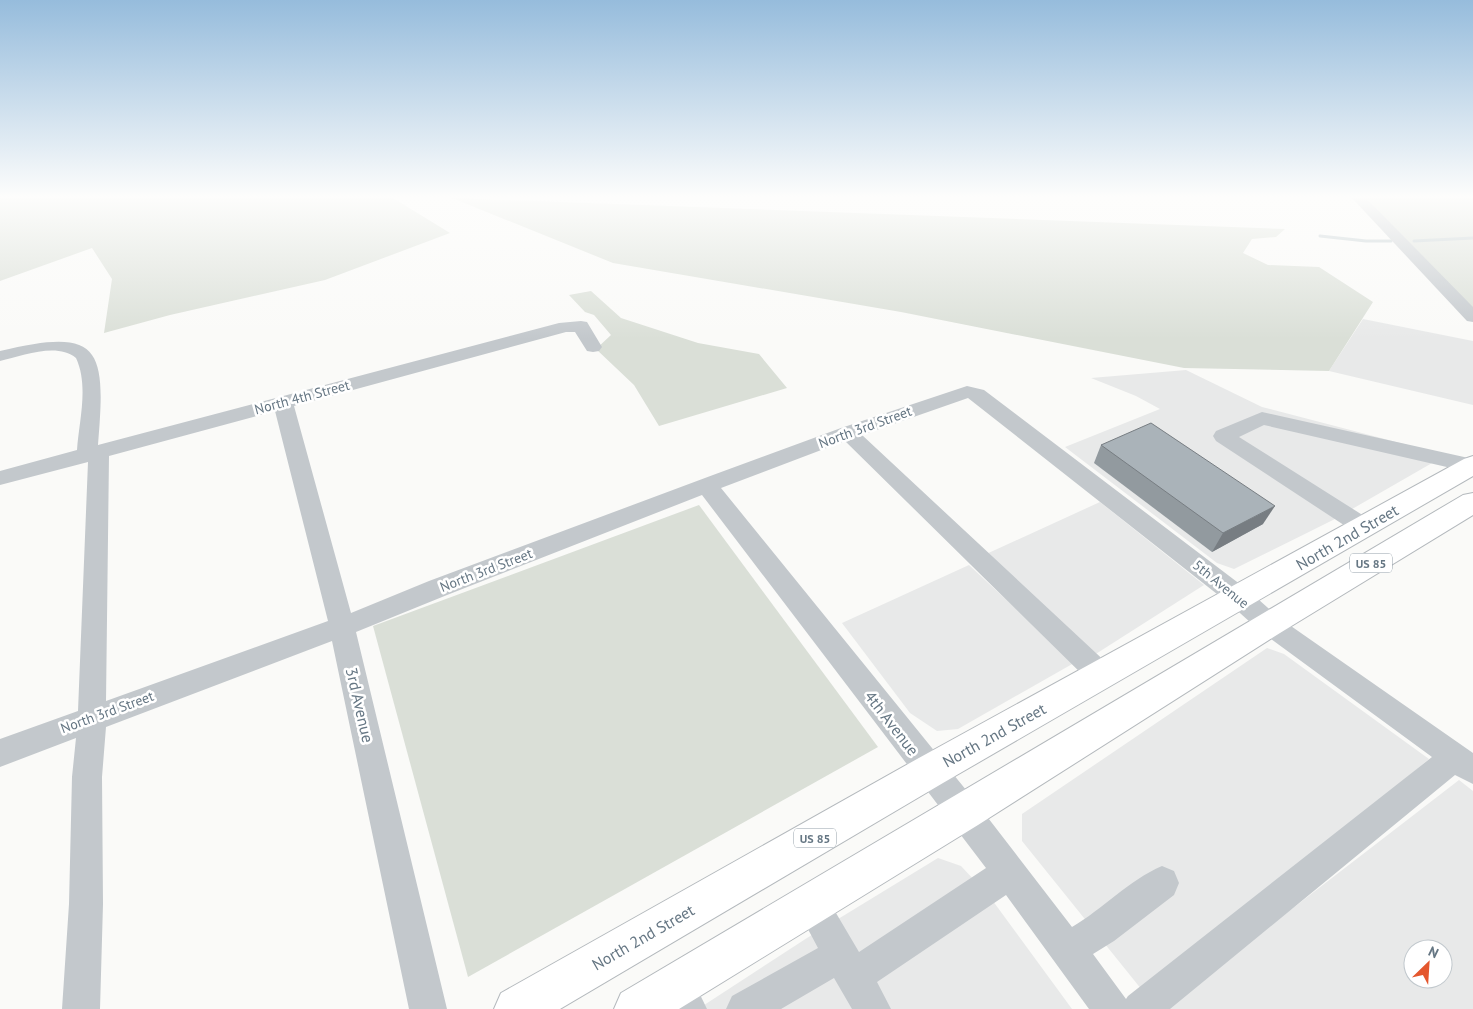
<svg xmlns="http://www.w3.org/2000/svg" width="1473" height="1009" viewBox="0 0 1473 1009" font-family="'PT Sans',sans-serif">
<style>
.built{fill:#e8e9e9;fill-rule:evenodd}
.green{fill:#dadfd7}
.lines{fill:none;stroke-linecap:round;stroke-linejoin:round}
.stream{stroke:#bbc7cb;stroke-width:3}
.highway-casing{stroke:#b4b9bd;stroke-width:2}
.minor{fill:#c3c8cc;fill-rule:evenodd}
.highway{fill:#fff;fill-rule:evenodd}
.wall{fill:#929a9f}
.shaded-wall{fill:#777d82}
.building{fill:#aab3b9;stroke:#777d82}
.labels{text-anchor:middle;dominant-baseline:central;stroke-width:5;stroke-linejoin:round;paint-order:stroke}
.shield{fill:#fff;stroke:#939fa8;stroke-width:1}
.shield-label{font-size:12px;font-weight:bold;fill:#657683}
.street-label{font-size:14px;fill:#657683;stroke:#fff}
.near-street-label{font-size:16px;fill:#657683;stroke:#fff}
</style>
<rect width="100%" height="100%" fill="#fafaf8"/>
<g class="built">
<path d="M 1363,319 L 1473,341 L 1473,405 L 1329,371 Z"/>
<path d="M 1186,370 L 1262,407 L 1446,455 L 1333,520 L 1234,569 L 1217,563 L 1065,447 L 1160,409 L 1136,396 L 1091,378 Z"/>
<path d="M 1100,502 L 1204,585 L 1091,657 L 984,555 Z"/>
<path d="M 969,565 L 1074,663 L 958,729 L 937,731 L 910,713 L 842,623 Z"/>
<path d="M 1267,648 L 1284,654 L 1429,759 L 1146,995 L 1022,841 L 1022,814 Z"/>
<path d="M 1459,780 L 1473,791 L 1473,1009 L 1162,1009 ZM 1413,949 L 1443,949 L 1443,979 L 1413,979 Z"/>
<path d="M 938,858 L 961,866 L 990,897 L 1072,1009 L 698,1009 L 807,938 Z"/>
</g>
<g class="green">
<path d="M 0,198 L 393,198 L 450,233 L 325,280 L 170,315 L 104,333 L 112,279 L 92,248 L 0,281 Z"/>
<path d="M 452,198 L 1285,229 L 1276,237 L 1252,239 L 1243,253 L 1268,265 L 1319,267 L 1373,302 L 1329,371 L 1184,368 L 901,312 L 613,263 Z"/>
<path d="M 1366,198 L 1473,198 L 1473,309 Z"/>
<path d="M 591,291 L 621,318 L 698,343 L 759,354 L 787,388 L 659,426 L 634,385 L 596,349 L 611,335 L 594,315 L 585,312 L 569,295 Z"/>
<path d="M 699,505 L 878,747 L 468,977 L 373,626 Z"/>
</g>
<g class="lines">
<g class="stream">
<path d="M 1320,236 L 1366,241 L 1391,241"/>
<path d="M 1414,241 L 1473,238"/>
</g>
<defs>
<g id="highway">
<path d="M 1473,456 L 1473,476 L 943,783 L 560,1009 L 494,1009 L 501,993 L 917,759 L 1464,459 Z"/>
<path d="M 1473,493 L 1473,515 L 1280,633 L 978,825 L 679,1009 L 614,1009 L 621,993 L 1463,495 Z"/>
</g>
</defs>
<use href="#highway" class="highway-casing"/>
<g class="minor">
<path d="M 1352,198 L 1366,198 L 1473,307 L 1473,322 L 1467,321 Z"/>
<path d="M 581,321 L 587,322 L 602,347 L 599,351 L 593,352 L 587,351 L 575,332 L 566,332 L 294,406 L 351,613 L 429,581 L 713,475 L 841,428 L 967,386 L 984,390 L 1249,591 L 1278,617 L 1473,753 L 1473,784 L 1455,775 L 1170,1009 L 1089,1009 L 1006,895 L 877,982 L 891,1009 L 852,1009 L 834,978 L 781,1009 L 726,1009 L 732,996 L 818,948 L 794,903 L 799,891 L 811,886 L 823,891 L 859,952 L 986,868 L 702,495 L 447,595 L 356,632 L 447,1009 L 409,1009 L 332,641 L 106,727 L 102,777 L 103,904 L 100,1009 L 62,1009 L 69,904 L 72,777 L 76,738 L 0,767 L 0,739 L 78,711 L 88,462 L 0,485 L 0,471 L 77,450 C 79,421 89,386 76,358 C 57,342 22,356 0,361 L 0,351 C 102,326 106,349 98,445 L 559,323 ZM 968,398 L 1231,605 L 1260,631 L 1432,757 L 1128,996 L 1126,999 L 1093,954 L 1114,941 L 1174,895 L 1179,883 L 1174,871 L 1162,866 C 1129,880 1103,909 1072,927 L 975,801 L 721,488 L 845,441 L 1091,683 L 1101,687 L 1111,683 L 1115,675 L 1111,667 L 862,435 ZM 275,411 L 328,621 L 106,701 L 109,456 Z"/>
<path d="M 1262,412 L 1473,459 L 1473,473 L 1264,425 L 1239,437 L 1372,521 L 1376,527 L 1372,533 L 1364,535 L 1356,533 L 1216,441 L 1213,436 L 1216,431 Z"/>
<path d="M 676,967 L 689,972 L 707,1009 L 669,1009 L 658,985 L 663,972 Z"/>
</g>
<use href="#highway" class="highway"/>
</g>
<path class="wall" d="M 1101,445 L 1263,524 L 1212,552 L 1094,463 Z"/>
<path class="shaded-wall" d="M 1275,506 L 1263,524 L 1212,552 L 1223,533 Z"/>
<path class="building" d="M 1151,423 L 1275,506 L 1223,533 L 1101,445 Z"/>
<linearGradient id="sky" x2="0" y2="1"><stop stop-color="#96bcdc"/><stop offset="0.58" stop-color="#fdfdfc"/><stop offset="1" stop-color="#fdfdfc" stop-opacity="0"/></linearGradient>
<rect width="1473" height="339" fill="url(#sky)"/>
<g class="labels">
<g class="shield">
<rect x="1350" y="553.5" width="42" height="19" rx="4"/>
<rect x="794" y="828.5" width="42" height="19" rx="4"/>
</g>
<g class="shield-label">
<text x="1371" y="563">US 85</text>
<text x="815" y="838">US 85</text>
</g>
<g class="street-label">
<text transform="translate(302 397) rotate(-15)">North 4th Street</text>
<text transform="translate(865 427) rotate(-20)">North 3rd Street</text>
<text transform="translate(486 570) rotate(-21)">North 3rd Street</text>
<text transform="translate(1221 584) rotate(39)">5th Avenue</text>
<text transform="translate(107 712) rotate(-20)">North 3rd Street</text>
</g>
<g class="near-street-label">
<text transform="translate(1347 537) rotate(-30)">North 2nd Street</text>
<text transform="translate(360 705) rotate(77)">3rd Avenue</text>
<text transform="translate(892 723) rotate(52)">4th Avenue</text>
<text transform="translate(994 735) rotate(-29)">North 2nd Street</text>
<text transform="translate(643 937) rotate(-30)">North 2nd Street</text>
</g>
</g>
<g transform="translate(1428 964) rotate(25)"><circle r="24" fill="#ffffff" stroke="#c1c8cd"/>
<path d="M0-4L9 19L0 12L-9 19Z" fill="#e4572e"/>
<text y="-8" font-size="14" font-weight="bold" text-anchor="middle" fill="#657683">N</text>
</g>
</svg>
